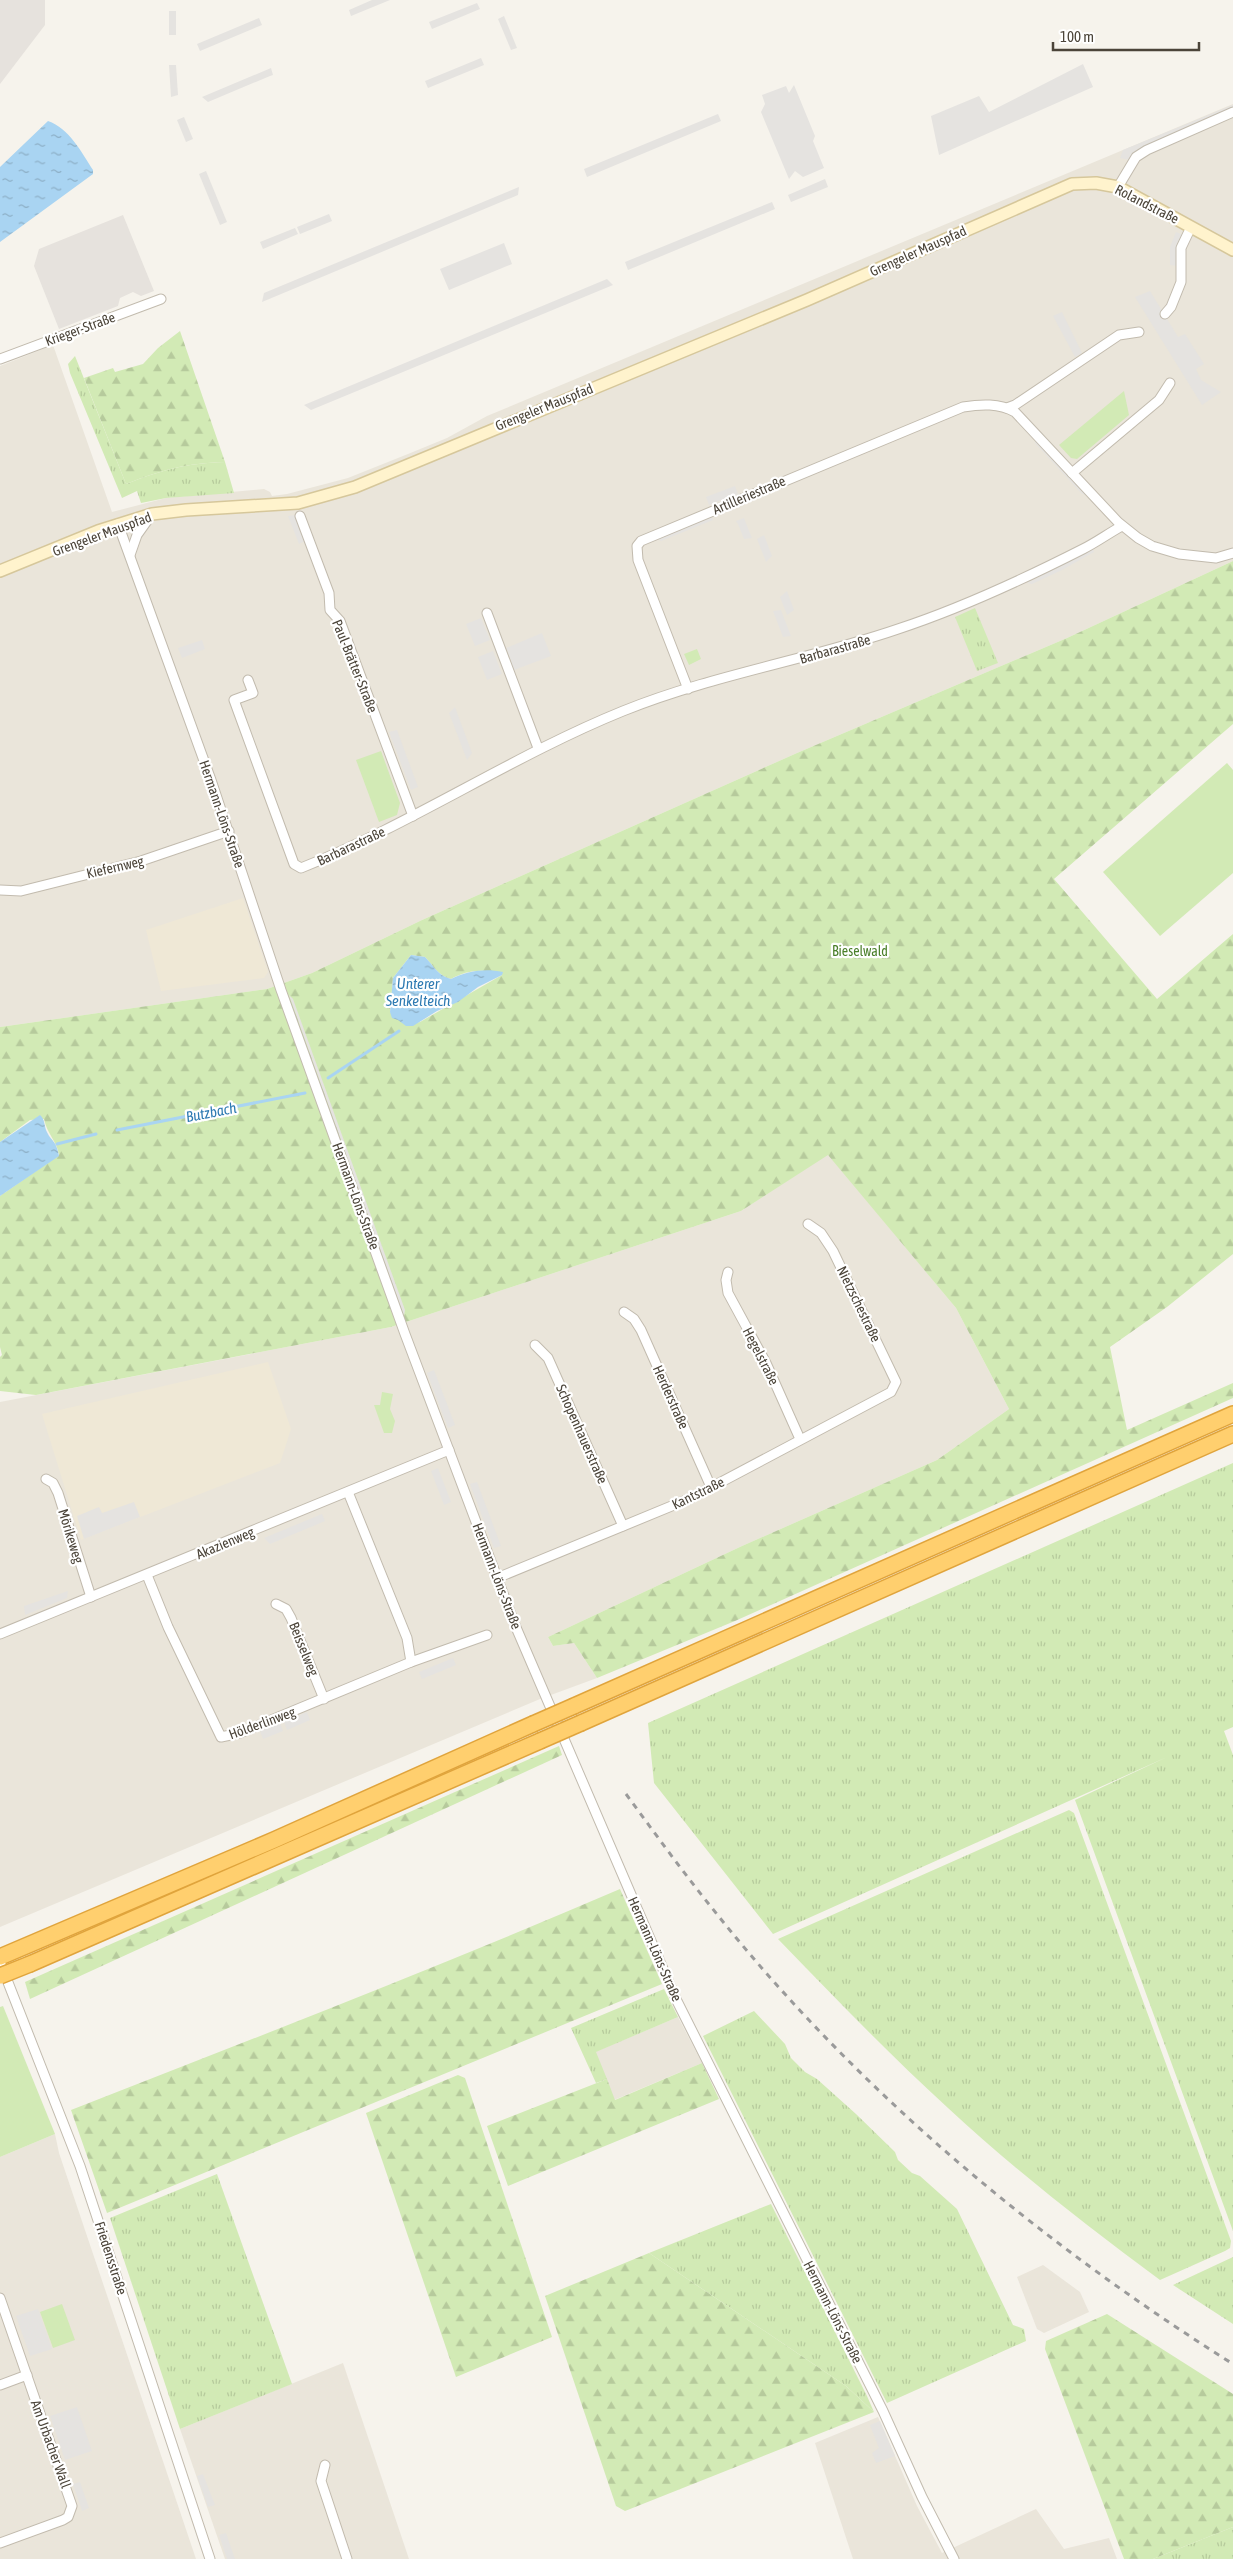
<svg xmlns="http://www.w3.org/2000/svg" width="1233" height="2559" viewBox="0 0 1233 2559" font-family="'Asap Condensed',sans-serif">
<style>
.residential{fill:#eae5da}
.industrial{fill:#e6e2dd}
.education{fill:#efe8d6}
.grass{fill:url(#grass-tufts)}
.forest{fill:url(#forest-firs);fill-rule:evenodd}
.park{fill:#d2eab5}
.parking{fill:#e5e3e0}
.water{fill:url(#water-ripples)}
.lines{fill:none;stroke-linecap:round;stroke-linejoin:round}
.stream{stroke:#a9d4f2;stroke-width:3}
.minor-casing{stroke:#c2bbae;stroke-width:11}
.secondary-casing{stroke:#d6c79b;stroke-width:14}
.motorway-casing{stroke:#e0a43c;stroke-width:18}
.minor{stroke:#fff;stroke-width:9}
.secondary{stroke:#fff3cd;stroke-width:11}
.motorway{stroke:#ffcf6e;stroke-width:15}
.rail{stroke:#9a9a9a;stroke-width:3;stroke-dasharray:6 6;stroke-linecap:butt}
.motorway-bridge-casing{stroke:#e0a43c;stroke-width:18;stroke-linecap:butt}
.motorway-bridge{stroke:#ffcf6e;stroke-width:15}
.labels{text-anchor:middle;dominant-baseline:central;stroke-width:4.5;stroke-linejoin:round;paint-order:stroke}
.street-label{font-size:14px;fill:#4b4439;stroke:#fff}
.park-label{font-size:14px;fill:#4a7f2a;stroke:#fff}
.water-label{font-size:15px;font-style:italic;fill:#2e7ab2;stroke:#fff}
</style>
<defs>
<pattern id="grass-tufts" width="24" height="20" patternUnits="userSpaceOnUse" patternTransform="scale(1.25)"><rect width="24" height="20" fill="#d2eab5"/><path d="M3 7l-1-3M5 7V3M7 7l1-3M15 17l-1-3M17 17v-4M19 17l1-3" fill="none" stroke="#b6ca9c"/></pattern>
<pattern id="forest-firs" width="22" height="20" patternUnits="userSpaceOnUse" patternTransform="scale(1.25)"><rect width="22" height="20" fill="#d2eab5"/><path d="M5 1l3.5 6h-7zM16 11l3.5 6h-7z" fill="#b6ca9c"/></pattern>
<pattern id="water-ripples" width="26" height="14" patternUnits="userSpaceOnUse" patternTransform="scale(1.25)"><rect width="26" height="14" fill="#a9d4f2"/><path d="M2 4q2-2 4 0t4 0M15 11q2-2 4 0t4 0" fill="none" stroke="#8caec5"/></pattern>
</defs>
<rect width="100%" height="100%" fill="#f6f3ec"/>
<g class="residential">
<path d="M 1233,104 L 1233,561 L 1067,638 L 797,753 L 422,920 L 312,973 L 267,989 L 0,1027 L 0,366 L 53,345 L 112,512 L 166,498 L 264,489 L 270,492 L 272,496 L 287,494 L 348,478 L 408,454 L 447,438 L 487,416 Z"/>
<path d="M 828,1154 L 956,1308 L 1009,1409 L 937,1460 L 742,1546 L 548,1637 L 553,1646 L 574,1643 L 597,1678 L 540,1699 L 0,1927 L 0,1402 L 391,1327 L 741,1211 Z"/>
<path d="M 678,2017 L 702,2063 L 614,2100 L 595,2052 Z"/>
<path d="M 55,2134 L 59,2153 L 196,2559 L 0,2559 L 0,2157 Z"/>
<path d="M 1043,2265 L 1080,2292 L 1089,2312 L 1044,2333 L 1037,2329 L 1017,2277 Z"/>
<path d="M 343,2363 L 409,2559 L 225,2559 L 180,2429 Z"/>
<path d="M 878,2417 L 917,2506 L 942,2553 L 1036,2509 L 1064,2549 L 1109,2538 L 1117,2559 L 853,2559 L 815,2443 Z"/>
</g>
<g class="industrial">
<path d="M 0,0 L 45,0 L 45,25 L 0,84 Z"/>
<path d="M 123,215 L 154,291 L 141,296 L 133,292 L 120,298 L 118,306 L 59,329 L 34,266 L 39,249 Z"/>
</g>
<g class="education">
<path d="M 243,898 L 268,972 L 264,978 L 161,991 L 146,930 Z"/>
<path d="M 268,1362 L 291,1429 L 280,1463 L 81,1540 L 42,1414 Z"/>
</g>
<g class="grass">
<path d="M 75,356 L 126,484 C 162,470 186,463 225,462 L 234,493 L 166,498 L 141,503 L 137,491 L 122,498 L 70,373 L 68,364 Z"/>
<path d="M 975,608 L 998,663 L 977,671 L 955,617 Z"/>
<path d="M 1233,1463 L 1233,1727 L 1224,1731 L 1233,1755 L 1233,2231 L 1075,1800 L 1167,1757 L 773,1934 L 654,1783 L 648,1723 Z"/>
<path d="M 1069,1810 L 1074,1813 L 1231,2241 L 1230,2248 L 1225,2251 L 1160,2280 C 1087,2226 1015,2170 948,2108 C 889,2054 834,1997 778,1939 Z"/>
<path d="M 664,1989 L 678,2017 L 596,2052 L 607,2079 L 596,2083 L 571,2028 Z"/>
<path d="M 754,2011 L 785,2044 L 791,2058 L 805,2072 L 817,2079 L 856,2114 L 895,2152 L 898,2160 L 912,2173 L 920,2176 L 957,2209 L 1013,2325 L 1024,2329 L 1026,2341 L 887,2403 L 703,2036 Z"/>
<path d="M 217,2174 L 292,2384 L 180,2429 L 110,2218 Z"/>
<path d="M 771,2204 L 867,2396 L 874,2412 L 846,2386 L 649,2253 Z"/>
<path d="M 1233,2257 L 1233,2324 L 1173,2285 Z"/>
<path d="M 1233,2527 L 1233,2559 L 1153,2559 Z"/>
</g>
<g class="forest">
<path d="M 180,331 L 225,462 C 186,463 162,470 126,484 L 84,378 L 113,368 L 115,372 L 143,364 L 158,348 Z"/>
<path d="M 1233,561 L 1233,724 L 1054,879 L 1157,999 L 1233,934 L 1233,1254 L 1167,1307 L 1110,1347 L 1127,1430 L 1233,1383 L 1233,1398 L 735,1621 L 597,1678 L 574,1643 L 553,1646 L 548,1637 L 742,1546 L 937,1460 L 1009,1409 L 956,1308 L 828,1155 L 741,1211 L 391,1327 L 36,1395 L 0,1391 L 0,1357 L 2,1355 L 0,1347 L 0,1196 L 59,1155 C 57,1141 47,1134 44,1119 L 30,1120 L 0,1142 L 0,1027 L 267,989 L 312,973 L 422,920 L 797,753 L 1067,638 ZM 411,955 L 425,957 C 434,966 438,976 451,979 C 467,970 485,968 502,975 L 420,1022 L 406,1025 L 390,1012 L 393,978 Z"/>
<path d="M 559,1746 L 562,1755 L 30,1999 L 25,1982 Z"/>
<path d="M 620,1889 L 662,1984 L 107,2213 L 71,2110 C 255,2038 439,1967 620,1889 Z"/>
<path d="M 702,2063 L 719,2099 L 508,2186 L 487,2126 L 607,2079 L 615,2100 Z"/>
<path d="M 458,2075 L 465,2078 L 552,2337 L 456,2377 L 366,2113 Z"/>
<path d="M 649,2253 L 846,2386 L 874,2412 L 625,2511 L 616,2506 L 545,2296 Z"/>
<path d="M 1107,2314 L 1233,2394 L 1233,2527 L 1153,2559 L 1124,2559 L 1045,2349 L 1046,2341 Z"/>
</g>
<g class="park">
<path d="M 1124,391 L 1129,415 L 1077,459 L 1071,458 L 1059,445 Z"/>
<path d="M 697,649 L 701,659 L 689,665 L 684,654 Z"/>
<path d="M 381,751 L 400,803 L 397,815 L 379,822 L 356,760 Z"/>
<path d="M 1227,763 L 1233,770 L 1233,873 L 1160,936 L 1103,872 Z"/>
<path d="M 382,1392 L 393,1394 L 390,1409 L 395,1421 L 392,1433 L 384,1433 L 374,1405 L 380,1405 Z"/>
<path d="M 3,2006 L 55,2134 L 0,2157 L 0,2007 Z"/>
<path d="M 62,2304 L 75,2340 L 53,2348 L 40,2312 Z"/>
</g>
<g class="parking">
<path d="M 372,0 L 390,0 L 351,16 L 349,10 Z"/>
<path d="M 477,3 L 480,9 L 432,29 L 429,22 Z"/>
<rect x="169" y="11" width="7" height="24"/>
<path d="M 504,16 L 517,48 L 511,50 L 498,19 Z"/>
<path d="M 259,18 L 262,25 L 200,51 L 197,44 Z"/>
<path d="M 481,58 L 484,65 L 428,88 L 425,81 Z"/>
<path d="M 1083,64 L 1093,87 L 939,155 L 931,116 L 979,96 L 989,112 Z"/>
<path d="M 169,65 L 176,65 L 178,95 L 171,97 Z"/>
<path d="M 271,68 L 273,75 L 270,76 L 208,102 L 202,97 Z"/>
<path d="M 794,85 L 815,136 L 813,141 L 824,168 L 803,177 L 795,171 L 789,179 L 761,112 L 765,104 L 762,95 L 786,86 L 789,93 Z"/>
<path d="M 1233,105 L 1233,111 L 1130,160 L 1120,158 L 1123,150 Z"/>
<path d="M 718,114 L 721,121 L 587,177 L 584,169 Z"/>
<path d="M 184,117 L 193,139 L 186,142 L 177,120 Z"/>
<path d="M 206,171 L 227,222 L 220,225 L 199,174 Z"/>
<path d="M 825,179 L 828,187 L 791,202 L 788,195 Z"/>
<path d="M 519,187 L 518,195 L 262,302 L 264,293 Z"/>
<path d="M 772,202 L 775,209 L 628,270 L 625,262 Z"/>
<path d="M 329,214 L 332,221 L 300,234 L 297,227 Z"/>
<path d="M 295,228 L 298,234 L 263,249 L 260,242 Z"/>
<path d="M 1176,232 L 1183,235 L 1177,266 L 1170,265 L 1170,247 Z"/>
<path d="M 504,243 L 512,264 L 449,290 L 440,269 Z"/>
<path d="M 607,279 L 613,285 L 311,410 L 304,405 Z"/>
<path d="M 1150,291 L 1178,337 L 1185,334 L 1204,364 L 1196,369 L 1201,380 L 1221,392 L 1202,405 L 1135,297 Z"/>
<path d="M 1062,312 L 1082,353 L 1075,357 L 1053,316 Z"/>
<path d="M 1035,437 L 1087,495 L 1082,494 L 1035,443 Z"/>
<path d="M 735,486 L 738,494 L 709,505 L 706,497 Z"/>
<path d="M 296,515 L 305,541 L 299,544 L 288,516 Z"/>
<path d="M 712,516 L 713,520 L 661,541 L 658,539 Z"/>
<path d="M 744,518 L 749,531 L 752,538 L 744,539 L 738,524 L 736,521 Z"/>
<path d="M 764,535 L 772,556 L 766,562 L 757,539 Z"/>
<path d="M 1093,549 L 1094,552 L 1062,570 L 1032,584 L 1027,583 Z"/>
<path d="M 787,591 L 794,610 L 787,615 L 780,597 Z"/>
<path d="M 781,610 L 784,618 L 791,636 L 783,637 L 773,611 Z"/>
<path d="M 481,618 L 490,640 L 475,646 L 466,624 Z"/>
<path d="M 542,633 L 551,656 L 514,670 L 506,648 Z"/>
<path d="M 202,640 L 205,649 L 182,658 L 178,648 Z"/>
<path d="M 493,651 L 502,674 L 487,680 L 478,657 Z"/>
<path d="M 455,707 L 472,753 L 467,760 L 449,713 Z"/>
<path d="M 397,730 L 418,787 L 411,790 L 389,732 Z"/>
<path d="M 289,995 L 293,999 L 405,1310 L 404,1316 Z"/>
<path d="M 434,1370 L 455,1425 L 448,1428 L 427,1373 Z"/>
<path d="M 438,1468 L 451,1502 L 444,1505 L 431,1471 Z"/>
<path d="M 477,1482 L 501,1546 L 494,1548 L 470,1484 Z"/>
<path d="M 134,1502 L 140,1517 L 84,1539 L 77,1516 L 99,1507 L 102,1513 Z"/>
<path d="M 322,1514 L 325,1521 L 270,1544 L 264,1538 Z"/>
<path d="M 68,1591 L 67,1598 L 25,1615 L 24,1606 Z"/>
<path d="M 453,1658 L 456,1665 L 422,1679 L 419,1672 Z"/>
<path d="M 307,1712 L 310,1720 L 287,1730 L 284,1722 Z"/>
<path d="M 280,1723 L 283,1731 L 263,1739 L 260,1731 Z"/>
<path d="M 38,2309 L 52,2349 L 30,2356 L 16,2316 Z"/>
<path d="M 77,2407 L 92,2451 L 65,2460 L 50,2416 Z"/>
<path d="M 880,2421 L 895,2456 L 876,2463 L 872,2453 L 879,2448 L 870,2425 Z"/>
<path d="M 203,2474 L 215,2505 L 208,2507 L 197,2476 Z"/>
<path d="M 80,2482 L 89,2508 L 82,2511 L 73,2484 Z"/>
<path d="M 226,2533 L 235,2559 L 227,2559 L 219,2535 Z"/>
</g>
<g class="water">
<path d="M 48,121 C 69,128 82,153 93,170 L 93,174 L 0,242 L 0,167 Z"/>
<path d="M 411,955 L 425,957 C 434,966 438,976 451,979 C 467,971 485,968 503,972 L 502,975 L 478,987 L 458,1002 L 437,1011 L 413,1026 L 406,1026 L 398,1020 L 392,1018 L 390,1012 L 393,978 Z"/>
<path d="M 40,1115 C 45,1120 44,1124 46,1130 C 51,1142 56,1139 59,1156 L 0,1196 L 0,1142 Z"/>
</g>
<g class="lines">
<g class="stream">
<path d="M 328,1078 L 399,1031"/>
<path d="M 117,1130 L 305,1093"/>
<path d="M 57,1144 L 96,1134"/>
</g>
<defs>
<g id="minor">
<path d="M 1118,187 L 1136,157 L 1147,150 L 1233,112"/>
<path d="M 1165,314 L 1171,307 L 1181,282 L 1181,248 L 1191,227"/>
<path d="M 0,359 L 161,299"/>
<path d="M 1007,408 L 1015,405 L 1119,335 L 1139,332"/>
<path d="M 1072,473 L 1159,400 L 1170,383"/>
<path d="M 300,516 L 329,593 L 330,610 L 340,621 L 413,816"/>
<path d="M 118,524 L 211,780 L 281,990 L 405,1334 L 515,1625 L 676,1999 L 883,2411 L 922,2497 L 954,2559"/>
<path d="M 130,555 L 137,535 L 152,514"/>
<path d="M 487,613 L 538,748"/>
<path d="M 248,680 L 253,693 L 234,700 L 294,864 L 301,868 C 412,824 512,756 623,711 C 712,675 808,660 898,629 C 962,608 1024,579 1083,549 C 1097,542 1109,533 1122,526"/>
<path d="M 688,689 L 638,560 L 637,546 L 641,541 L 963,407 C 981,404 999,403 1015,412 L 1118,522 L 1138,538 L 1152,546 L 1179,554 L 1216,558 L 1233,553"/>
<path d="M 0,890 L 21,891 L 141,861 L 229,831"/>
<path d="M 728,1272 L 726,1280 L 728,1293 L 766,1363 L 800,1439"/>
<path d="M 624,1312 L 634,1319 L 641,1330 L 711,1487"/>
<path d="M 535,1345 L 548,1358 L 623,1526"/>
<path d="M 46,1479 L 53,1483 L 58,1493 L 91,1597"/>
<path d="M 348,1492 L 407,1638 L 411,1662"/>
<path d="M 147,1575 L 168,1627 L 221,1737 L 240,1733 L 411,1662 L 487,1635"/>
<path d="M 497,1578 L 691,1498 L 891,1392 L 896,1382 L 833,1251 L 821,1233 L 808,1224"/>
<path d="M 276,1604 L 286,1609 L 291,1618 L 324,1699"/>
<path d="M 0,1634 L 449,1450"/>
<path d="M 0,1962 L 80,2166 L 210,2559"/>
<path d="M 0,2298 L 72,2506 L 68,2517 L 63,2520 L 0,2543"/>
<path d="M 0,2385 L 27,2375"/>
<path d="M 325,2465 L 321,2481 L 347,2559"/>
</g>
<path id="secondary" d="M 0,571 L 98,531 L 152,514 L 186,510 L 298,503 L 355,487 L 807,300 L 1072,184 L 1096,183 L 1118,187 L 1233,250"/>
<g id="motorway">
<path d="M 574,1706 L 1233,1414"/>
<path d="M 581,1723 L 1233,1434"/>
<path d="M 0,1957 L 274,1840 L 533,1724"/>
<path d="M 30,1964 L 540,1741"/>
</g>
</defs>
<use href="#minor" class="minor-casing"/>
<use href="#secondary" class="secondary-casing"/>
<use href="#motorway" class="motorway-casing"/>
<use href="#minor" class="minor"/>
<use href="#secondary" class="secondary"/>
<use href="#motorway" class="motorway"/>
<path class="rail" d="M 626,1794 C 654,1832 682,1871 712,1908 C 856,2090 1038,2241 1233,2364"/>
<defs>
<g id="motorway-bridge">
<path d="M 533,1724 L 574,1706"/>
<path d="M 540,1741 L 581,1723"/>
<path d="M 0,1976 L 30,1964"/>
</g>
</defs>
<use href="#motorway-bridge" class="motorway-bridge-casing"/>
<use href="#motorway-bridge" class="motorway-bridge"/>
</g>
<g class="labels">
<g class="street-label">
<text transform="translate(1147 204) rotate(27)">Rolandstraße</text>
<text transform="translate(918 251) rotate(-24)">Grengeler Mauspfad</text>
<text transform="translate(80 329) rotate(-20)">Krieger-Straße</text>
<text transform="translate(544 407) rotate(-22)">Grengeler Mauspfad</text>
<text transform="translate(749 495) rotate(-23)">Artilleriestraße</text>
<text transform="translate(102 534) rotate(-20)">Grengeler Mauspfad</text>
<text transform="translate(835 649) rotate(-16)">Barbarastraße</text>
<text transform="translate(355 666) rotate(68)">Paul-Brätter-Straße</text>
<text transform="translate(222 814) rotate(71)">Hermann-Löns-Straße</text>
<text transform="translate(351 846) rotate(-25)">Barbarastraße</text>
<text transform="translate(115 867) rotate(-13)">Kiefernweg</text>
<text transform="translate(356 1196) rotate(70)">Hermann-Löns-Straße</text>
<text transform="translate(859 1304) rotate(64)">Nietzschestraße</text>
<text transform="translate(761 1356) rotate(63)">Hegelstraße</text>
<text transform="translate(671 1397) rotate(66)">Herderstraße</text>
<text transform="translate(582 1434) rotate(66)">Schopenhauerstraße</text>
<text transform="translate(698 1493) rotate(-26)">Kantstraße</text>
<text transform="translate(71 1536) rotate(73)">Mörikeweg</text>
<text transform="translate(225 1543) rotate(-23)">Akazienweg</text>
<text transform="translate(497 1576) rotate(69)">Hermann-Löns-Straße</text>
<text transform="translate(304 1649) rotate(68)">Beisselweg</text>
<text transform="translate(262 1723) rotate(-20)">Hölderlinweg</text>
<text transform="translate(655 1949) rotate(66)">Hermann-Löns-Straße</text>
<text transform="translate(111 2258) rotate(72)">Friedensstraße</text>
<text transform="translate(833 2312) rotate(63)">Hermann-Löns-Straße</text>
<text transform="translate(51 2444) rotate(70)">Am Urbacher Wall</text>
</g>
<g class="park-label">
<text x="860" y="951">Bieselwald</text>
</g>
<g class="water-label">
<text x="418" y="983">Unterer<tspan x="418" dy="17">Senkelteich</tspan></text>
<text transform="translate(211 1112) rotate(-11)">Butzbach</text>
</g>
</g>
<path d="M1053 42v8h146v-8" fill="none" stroke="#4b4439" stroke-width="2.5"/>
<text x="1060" y="42" font-size="15" fill="#4b4439" stroke="#ffffff" stroke-width="4" paint-order="stroke">100 m</text>
</svg>
